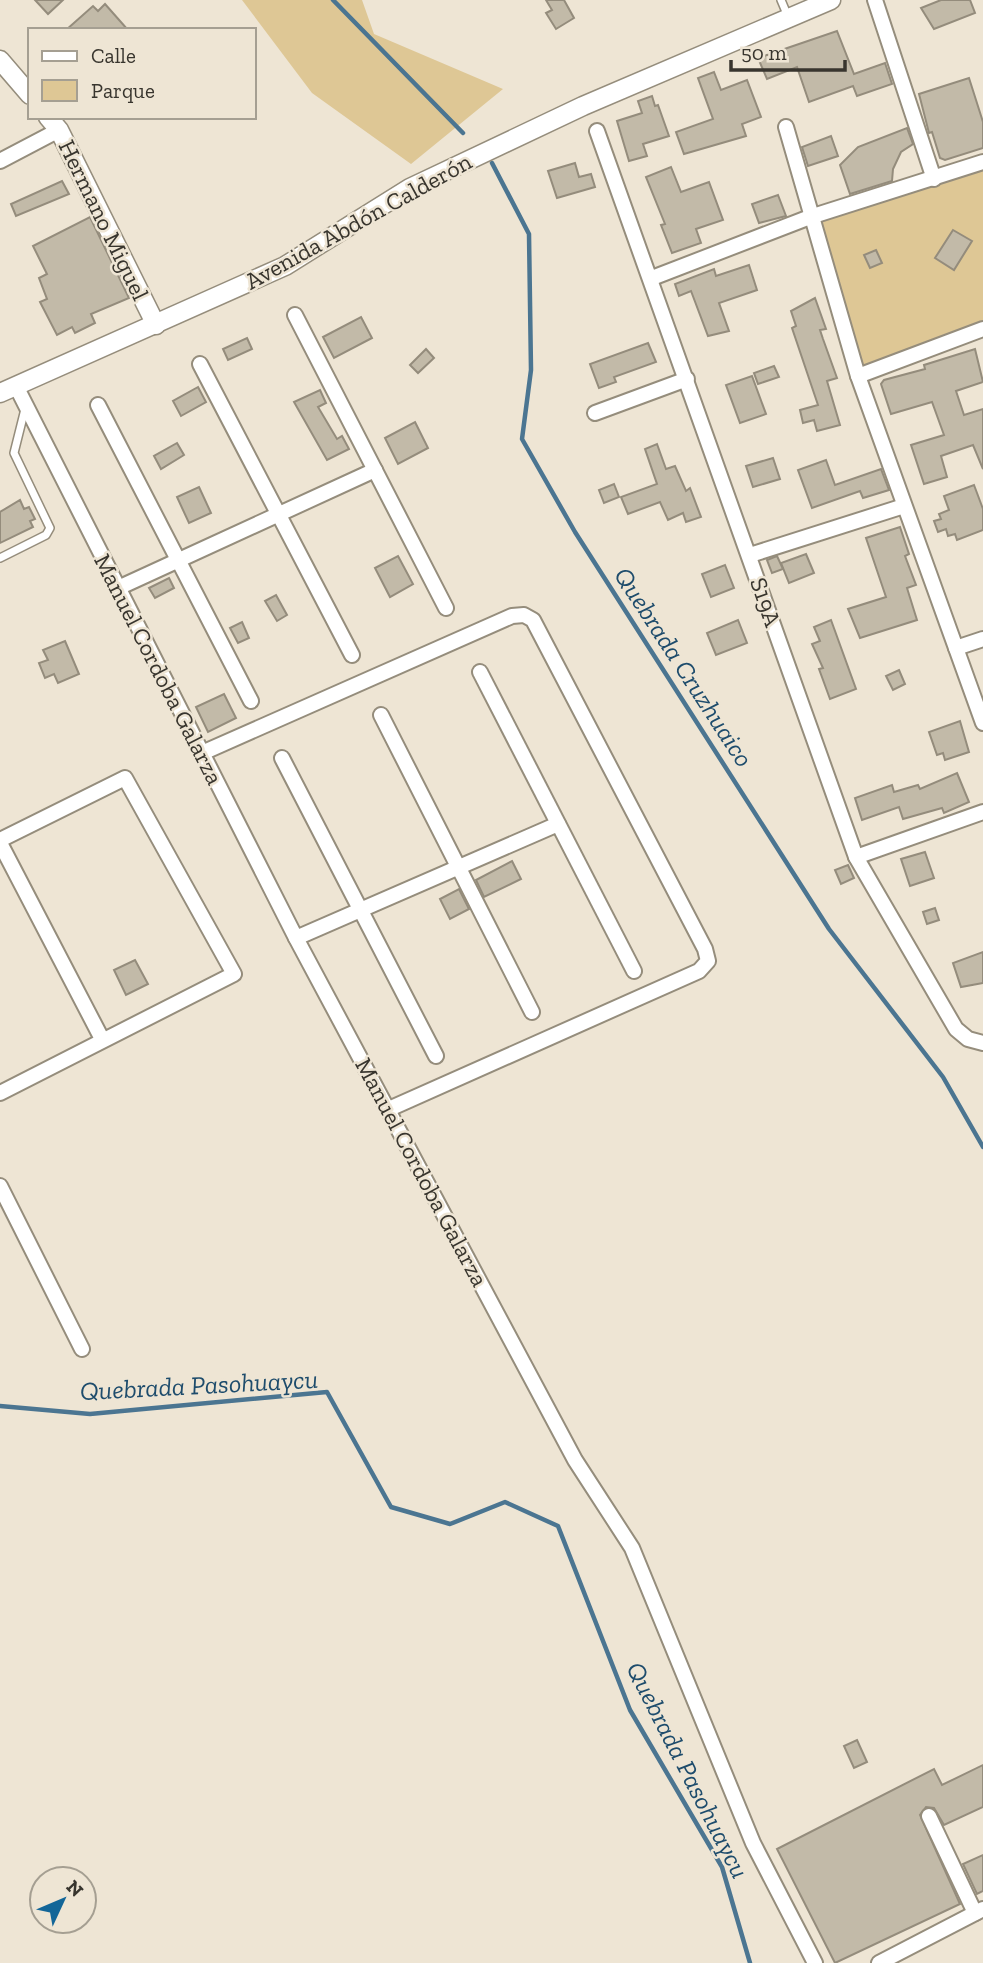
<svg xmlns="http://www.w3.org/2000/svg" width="983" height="1963" viewBox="0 0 983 1963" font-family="'Zilla Slab',serif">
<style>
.green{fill:#dec795}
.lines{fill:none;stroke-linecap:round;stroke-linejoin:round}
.stream{stroke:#4b7591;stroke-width:4.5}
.building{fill:#c2baa8;stroke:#948c7c;stroke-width:2}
.service-casing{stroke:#958d7c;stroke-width:10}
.minor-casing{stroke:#958d7c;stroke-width:18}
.tertiary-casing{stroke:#958d7c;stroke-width:21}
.service{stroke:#fff;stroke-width:7}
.minor{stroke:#fff;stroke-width:14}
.tertiary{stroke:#fff;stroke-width:18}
.labels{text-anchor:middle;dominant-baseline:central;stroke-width:5;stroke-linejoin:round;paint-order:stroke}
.street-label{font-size:24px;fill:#38352e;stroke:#eee5d4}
.water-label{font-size:26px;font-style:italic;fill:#1e4c6c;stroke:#eee5d4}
</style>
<rect width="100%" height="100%" fill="#eee5d4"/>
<g class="green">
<path d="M 242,0 L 362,0 L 374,34 L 503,89 L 411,164 L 312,93 Z"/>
<path d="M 983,162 L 983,329 L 858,376 L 810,217 Z"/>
</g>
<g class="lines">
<g class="stream">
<path d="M 333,0 L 463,133"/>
<path d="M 492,163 L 529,234 L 531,370 L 522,439 L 575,532 L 829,929 L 943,1077 L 983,1147"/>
<path d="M 0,1406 L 90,1414 L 327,1392 L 391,1507 L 450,1524 L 505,1502 L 558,1526 L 630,1710 L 722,1867 L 750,1963"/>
</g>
</g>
<g class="building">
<path d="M 35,0 L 63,0 L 48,14 Z"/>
<path d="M 546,0 L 564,0 L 574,18 L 556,29 L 546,13 L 552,10 Z"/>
<path d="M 941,0 L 970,0 L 975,13 L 934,29 L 921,8 Z"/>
<path d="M 105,4 L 128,30 L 66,30 L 93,6 L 98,11 Z"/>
<path d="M 837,31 L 854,74 L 885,63 L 892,84 L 857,96 L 853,86 L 809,102 L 797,67 L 767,79 L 758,58 Z"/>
<path d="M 714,72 L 721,90 L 747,80 L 761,117 L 742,124 L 746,136 L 684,154 L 676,132 L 713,119 L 698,78 Z"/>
<path d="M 969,78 L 983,122 L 983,148 L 945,160 L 940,158 L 932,132 L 929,133 L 919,94 Z"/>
<path d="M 652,96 L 655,106 L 658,105 L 669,136 L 643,144 L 647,156 L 629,161 L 617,121 L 642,113 L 638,101 Z"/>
<path d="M 907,128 L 913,144 L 901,152 L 893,169 L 892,181 L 850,194 L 840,165 L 858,147 Z"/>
<path d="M 831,136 L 838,156 L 808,166 L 802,147 Z"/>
<path d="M 575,163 L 579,177 L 591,174 L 595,187 L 557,198 L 548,171 Z"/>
<path d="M 671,167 L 681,192 L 709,182 L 723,220 L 696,229 L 701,243 L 672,253 L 661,225 L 665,224 L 646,177 Z"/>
<path d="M 62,181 L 69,194 L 16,216 L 11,204 Z"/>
<path d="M 778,195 L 786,216 L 759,223 L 752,204 Z"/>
<path d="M 90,217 L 129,298 L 91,314 L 95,323 L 75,333 L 72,327 L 57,335 L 40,302 L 47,299 L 39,278 L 47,274 L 33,246 Z"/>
<path d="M 953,230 L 972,241 L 954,270 L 935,258 Z"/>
<path d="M 876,250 L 882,263 L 870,268 L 864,255 Z"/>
<path d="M 749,265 L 757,290 L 719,303 L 729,331 L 708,336 L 691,291 L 679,296 L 675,284 L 714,269 L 716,276 Z"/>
<path d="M 815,298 L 826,329 L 820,330 L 823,339 L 837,378 L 827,381 L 840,425 L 817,431 L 814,420 L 803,423 L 800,410 L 818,405 L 792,328 L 796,326 L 791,311 Z"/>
<path d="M 361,317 L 372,338 L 334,358 L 323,337 Z"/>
<path d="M 247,338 L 252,349 L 228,360 L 223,349 Z"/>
<path d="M 648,343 L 656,362 L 614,377 L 616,382 L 599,388 L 590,364 Z"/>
<path d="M 426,349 L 434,358 L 418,373 L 410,365 Z"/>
<path d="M 975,349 L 983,382 L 956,391 L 964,415 L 983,409 L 983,469 L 973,445 L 941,456 L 947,477 L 924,484 L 911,445 L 944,435 L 932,402 L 891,414 L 881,384 L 884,380 L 925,369 L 924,365 Z"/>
<path d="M 774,366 L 779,377 L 758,384 L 754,373 Z"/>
<path d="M 752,376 L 766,414 L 740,423 L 726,385 Z"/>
<path d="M 198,387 L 206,402 L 181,416 L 173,401 Z"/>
<path d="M 320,390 L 326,403 L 318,407 L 337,439 L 342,436 L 349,449 L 327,460 L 294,402 Z"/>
<path d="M 415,422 L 428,448 L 398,464 L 385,438 Z"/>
<path d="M 177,443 L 184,455 L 161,469 L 154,456 Z"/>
<path d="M 657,444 L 666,469 L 675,466 L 686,491 L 690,488 L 701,517 L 686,522 L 683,513 L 668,520 L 660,502 L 628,514 L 621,497 L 657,484 L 645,449 Z"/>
<path d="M 773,458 L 780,479 L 753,487 L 746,466 Z"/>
<path d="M 826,460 L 835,485 L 881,469 L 889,490 L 863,498 L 860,491 L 812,508 L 798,470 Z"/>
<path d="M 614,484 L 619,497 L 604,503 L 599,490 Z"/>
<path d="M 974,485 L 983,509 L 983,530 L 957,540 L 955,534 L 948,536 L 946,529 L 938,532 L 934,521 L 941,519 L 939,514 L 949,510 L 944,496 Z"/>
<path d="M 199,487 L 211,513 L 189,523 L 177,497 Z"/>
<path d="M 20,500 L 24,509 L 29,507 L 35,519 L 30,521 L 33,527 L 0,543 L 0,512 Z"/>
<path d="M 900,527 L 909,554 L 905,556 L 916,585 L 907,588 L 917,620 L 860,638 L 848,609 L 886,597 L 866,538 Z"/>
<path d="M 806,554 L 814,573 L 789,583 L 781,563 Z"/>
<path d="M 398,556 L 413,584 L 390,597 L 375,568 Z"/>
<path d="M 777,556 L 783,569 L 772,573 L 767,560 Z"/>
<path d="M 725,565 L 734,588 L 711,597 L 702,574 Z"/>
<path d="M 169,578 L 174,588 L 155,598 L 149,588 Z"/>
<path d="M 276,595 L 287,615 L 277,621 L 265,601 Z"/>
<path d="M 738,620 L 747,643 L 716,655 L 707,633 Z"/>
<path d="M 831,620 L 856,689 L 830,699 L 819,669 L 823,668 L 812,644 L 820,641 L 814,627 Z"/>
<path d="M 242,622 L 249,638 L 238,643 L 230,628 Z"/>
<path d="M 65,641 L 79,674 L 58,683 L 54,674 L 45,678 L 39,663 L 48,660 L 43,650 Z"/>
<path d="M 899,670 L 905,684 L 893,690 L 886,676 Z"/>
<path d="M 224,694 L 236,718 L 208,732 L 196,707 Z"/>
<path d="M 960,721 L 969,752 L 945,760 L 943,753 L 937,755 L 929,732 Z"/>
<path d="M 957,773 L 969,802 L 944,813 L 942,808 L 903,819 L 899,807 L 862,820 L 855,798 L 892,785 L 894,792 L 918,785 L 920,789 Z"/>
<path d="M 925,852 L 934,878 L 910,886 L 901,859 Z"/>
<path d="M 512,861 L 521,879 L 484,897 L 476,880 Z"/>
<path d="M 848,865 L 854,878 L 841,884 L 835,870 Z"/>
<path d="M 459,889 L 469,909 L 450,919 L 440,899 Z"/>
<path d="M 935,908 L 939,920 L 927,924 L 923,912 Z"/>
<path d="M 983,952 L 983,983 L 961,987 L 953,963 Z"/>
<path d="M 135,960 L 148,984 L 126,995 L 114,970 Z"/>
<path d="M 857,1740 L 867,1762 L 854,1768 L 844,1746 Z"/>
<path d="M 983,1765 L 983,1807 L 944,1825 L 934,1808 L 926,1807 L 920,1815 L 960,1904 L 835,1963 L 777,1849 L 934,1769 L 942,1785 Z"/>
<path d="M 983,1855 L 983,1891 L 977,1894 L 963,1864 Z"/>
</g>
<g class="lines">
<defs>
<g id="service">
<path d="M 781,0 L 789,19"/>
<path d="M 0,558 L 46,535 L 50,528 L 14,453 L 25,409"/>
</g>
<g id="minor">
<path d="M 875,0 L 934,179"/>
<path d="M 786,127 L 858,376 L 983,723"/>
<path d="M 597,131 L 856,857 L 956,1029 L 968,1039 L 983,1043"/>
<path d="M 0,161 L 59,130"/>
<path d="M 652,278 L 810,217 L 983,162"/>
<path d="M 295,315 L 446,608"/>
<path d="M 200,364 L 352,655"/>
<path d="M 858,376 L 983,329"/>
<path d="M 16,386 L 296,938 L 575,1460 L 632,1548 L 753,1843 L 815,1963"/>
<path d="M 98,405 L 251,701"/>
<path d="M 595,413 L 687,379"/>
<path d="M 750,555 L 904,506"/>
<path d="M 118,588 L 375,470"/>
<path d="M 956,648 L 983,639"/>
<path d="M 480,672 L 634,971"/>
<path d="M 381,715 L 532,1012"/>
<path d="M 202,753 L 512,616 L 524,615 L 533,620 L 705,949 L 708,961 L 699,971 L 389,1109"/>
<path d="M 282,758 L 436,1056"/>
<path d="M 0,840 L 125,778 L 234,974 L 0,1093"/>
<path d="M 0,843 L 102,1039"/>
<path d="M 856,857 L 983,812"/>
<path d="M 296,938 L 558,824"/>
<path d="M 0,1186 L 82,1349"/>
<path d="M 929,1816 L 975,1913"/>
<path d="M 879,1963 L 983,1909"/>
</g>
<g id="tertiary">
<path d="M 0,60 L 30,95"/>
<path d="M 48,117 L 59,130 L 156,325"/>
<path d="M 0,393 L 285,266 L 410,188 L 583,106 L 831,0"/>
</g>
</defs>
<use href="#service" class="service-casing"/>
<use href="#minor" class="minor-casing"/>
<use href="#tertiary" class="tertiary-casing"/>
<use href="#service" class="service"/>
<use href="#minor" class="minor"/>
<use href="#tertiary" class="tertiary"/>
</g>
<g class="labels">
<g class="street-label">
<text transform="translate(104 220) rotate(64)">Hermano Miguel</text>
<text transform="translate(358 221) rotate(-29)">Avenida Abdón Calderón</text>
<text transform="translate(766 602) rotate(71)">S19A</text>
<text transform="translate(159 669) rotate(63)">Manuel Cordoba Galarza</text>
<text transform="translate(422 1172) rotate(62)">Manuel Cordoba Galarza</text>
</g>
<g class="water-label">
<text transform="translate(684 667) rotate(57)">Quebrada Cruzhuaico</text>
<text transform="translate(199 1385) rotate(-3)">Quebrada Pasohuaycu</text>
<text transform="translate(688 1770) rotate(63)">Quebrada Pasohuaycu</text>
</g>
</g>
<rect x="28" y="28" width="228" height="91" fill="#eee5d4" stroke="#a59f92" stroke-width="2"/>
<rect x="42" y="51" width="35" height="10" fill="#ffffff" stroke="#a59f92" stroke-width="2"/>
<text x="91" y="63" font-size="21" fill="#38352e">Calle</text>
<rect x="42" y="80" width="35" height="21" fill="#dec795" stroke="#a59f92" stroke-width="2"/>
<text x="91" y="98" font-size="21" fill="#38352e">Parque</text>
<g transform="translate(63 1900) rotate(46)"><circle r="33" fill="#eee5d4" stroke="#a59f92" stroke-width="2"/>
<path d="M0-5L12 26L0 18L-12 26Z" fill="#136698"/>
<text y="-10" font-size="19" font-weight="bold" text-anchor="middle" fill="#38352e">N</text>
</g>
<path d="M731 60v10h114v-10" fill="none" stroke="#38352e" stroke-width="3.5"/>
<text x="741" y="60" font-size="21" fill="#38352e" stroke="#eee5d4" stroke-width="5" paint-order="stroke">50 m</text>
</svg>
